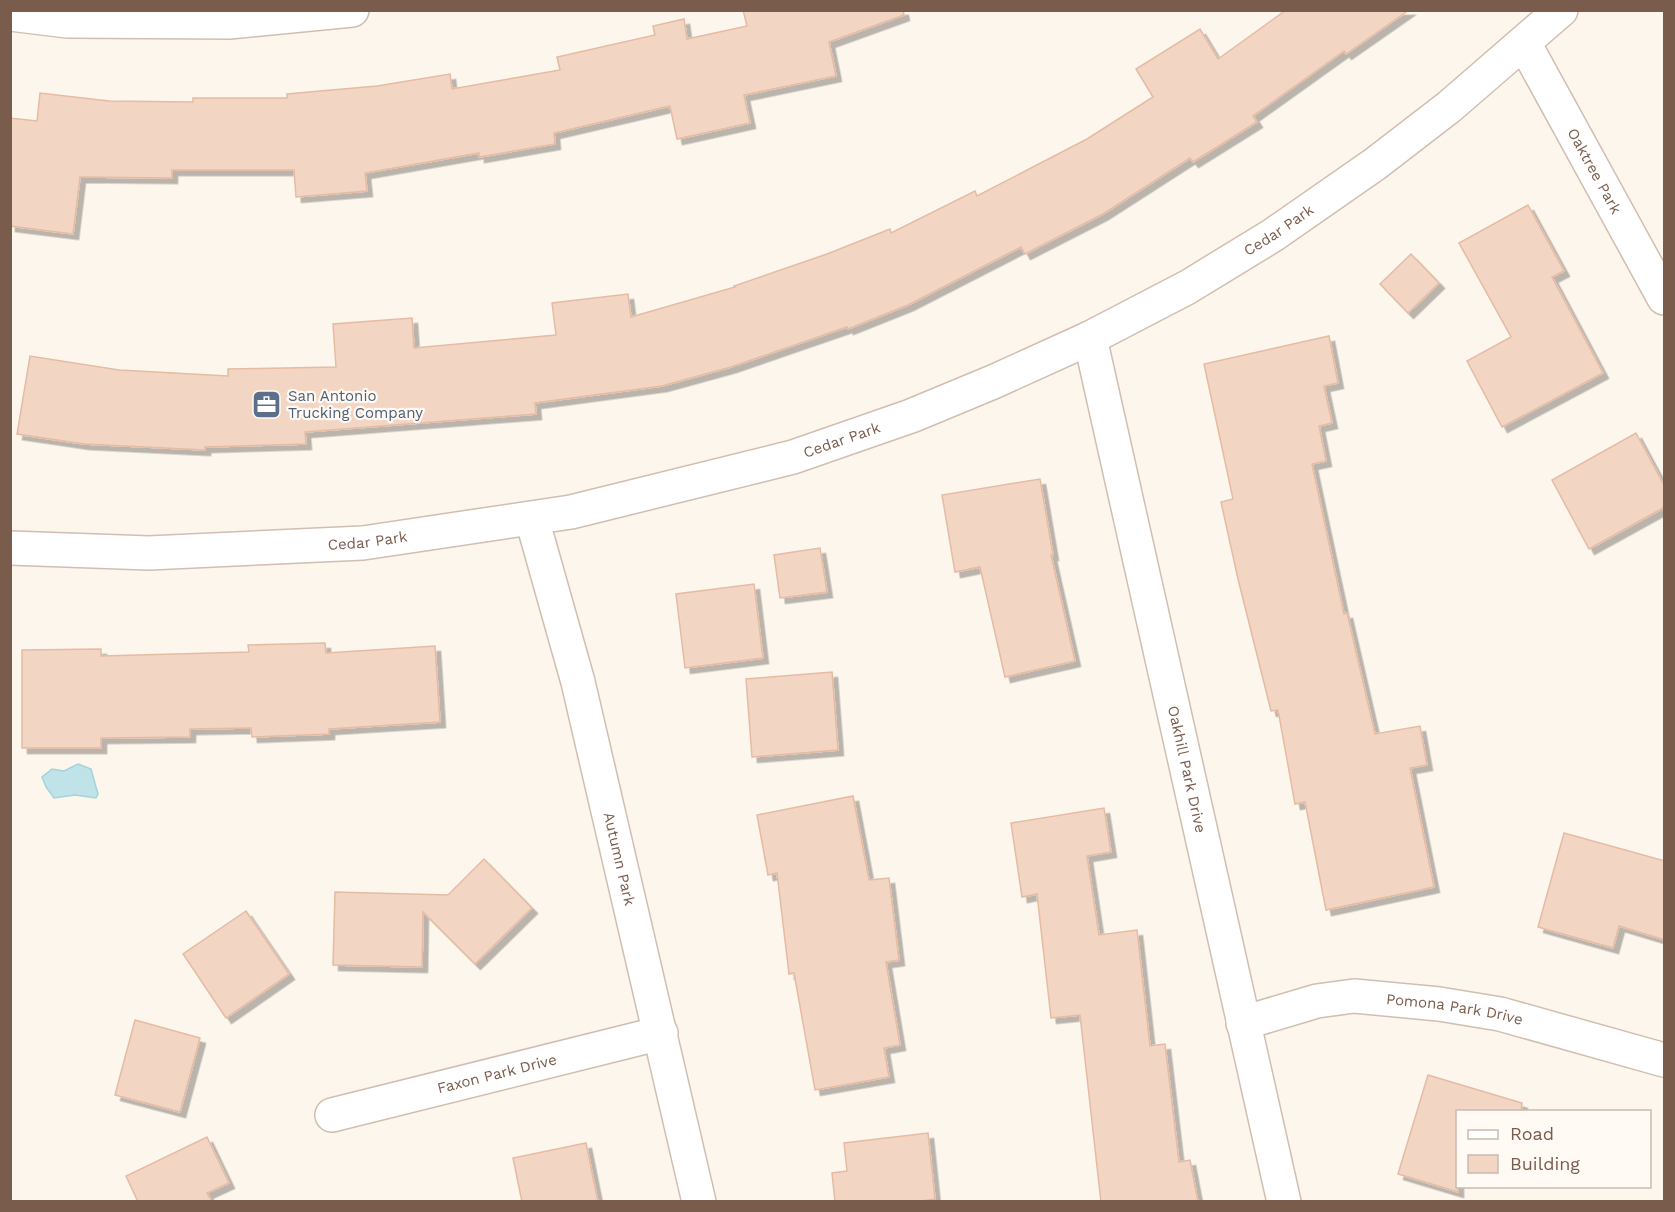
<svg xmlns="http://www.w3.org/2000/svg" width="1675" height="1212" viewBox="0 0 1675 1212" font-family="'Work Sans',sans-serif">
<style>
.water{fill:#bfe3e8;stroke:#a5d3da;stroke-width:1.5}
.building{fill:#f3d5c3;stroke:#e6bba3;stroke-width:1.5;filter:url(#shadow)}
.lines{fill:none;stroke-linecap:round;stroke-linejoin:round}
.minor-casing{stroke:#d1beb0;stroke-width:36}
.tertiary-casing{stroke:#d1beb0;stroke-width:36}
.minor{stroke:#fff;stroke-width:33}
.tertiary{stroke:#fff;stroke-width:33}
.labels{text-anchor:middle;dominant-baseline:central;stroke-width:4.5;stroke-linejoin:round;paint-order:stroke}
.street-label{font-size:15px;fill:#7a5c4d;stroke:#fffaf3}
.service-label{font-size:15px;fill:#4e5e75;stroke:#fffaf3;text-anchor:start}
</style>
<defs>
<filter id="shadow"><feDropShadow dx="5.5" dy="5.5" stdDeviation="0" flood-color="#0004"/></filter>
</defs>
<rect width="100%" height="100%" fill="#fdf6ec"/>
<path class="water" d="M 78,764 L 91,769 L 98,794 L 96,798 L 75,795 L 54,798 L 46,787 L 42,777 L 52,769 L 64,771 Z"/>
<g class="building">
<path d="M 743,10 L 903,10 L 904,15 L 829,42 L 836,76 L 744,95 L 750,123 L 677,139 L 670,106 L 554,133 L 555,144 L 479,157 L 479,153 L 365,173 L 367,191 L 296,197 L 294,170 L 172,170 L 172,178 L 80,177 L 73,234 L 10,226 L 10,118 L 37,121 L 40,93 L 109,101 L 193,102 L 193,98 L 287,98 L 287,94 L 377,86 L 450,74 L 452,89 L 560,70 L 557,57 L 655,35 L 653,26 L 684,19 L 687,39 L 747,26 Z"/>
<path d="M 1286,10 L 1409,10 L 1346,54 L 1344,51 L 1253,116 L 1257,122 L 1193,162 L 1190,158 L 1103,214 L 1025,254 L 1021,247 L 908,305 L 848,329 L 847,327 L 731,367 L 662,386 L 535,403 L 536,414 L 305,432 L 306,444 L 205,447 L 205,450 L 84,444 L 17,434 L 30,356 L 119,370 L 228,376 L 228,369 L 336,367 L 333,324 L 412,318 L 414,348 L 556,335 L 552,303 L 628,294 L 631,317 L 735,287 L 734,286 L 827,254 L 890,229 L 891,233 L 975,191 L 977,196 L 1087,139 L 1153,97 L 1136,69 L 1200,29 L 1218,59 Z"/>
<path d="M 1528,205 L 1564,271 L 1552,277 L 1603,373 L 1502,427 L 1467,361 L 1511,337 L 1459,243 Z"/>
<path d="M 1411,254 L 1439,283 L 1408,313 L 1380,284 Z"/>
<path d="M 1329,336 L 1338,383 L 1324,386 L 1332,423 L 1319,426 L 1326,461 L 1312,464 L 1344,614 L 1347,613 L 1375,734 L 1420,726 L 1427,765 L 1410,768 L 1434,887 L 1326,910 L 1305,802 L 1295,804 L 1278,710 L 1271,711 L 1238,579 L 1221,502 L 1233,499 L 1204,364 Z"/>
<path d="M 1636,433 L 1665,487 L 1665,507 L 1589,549 L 1552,480 Z"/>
<path d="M 1040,479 L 1053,555 L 1051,555 L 1075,661 L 1005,677 L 980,567 L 955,572 L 942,495 Z"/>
<path d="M 820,548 L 827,592 L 780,598 L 774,555 Z"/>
<path d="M 754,584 L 763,658 L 685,668 L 676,594 Z"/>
<path d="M 325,643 L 326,653 L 435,646 L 440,722 L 329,729 L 329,734 L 252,737 L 251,728 L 190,729 L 190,737 L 101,738 L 101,748 L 22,748 L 22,650 L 101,649 L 101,656 L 249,652 L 248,645 Z"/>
<path d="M 832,672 L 838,750 L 752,757 L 746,679 Z"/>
<path d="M 853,796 L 869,880 L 889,878 L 899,960 L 886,962 L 900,1045 L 884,1048 L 889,1077 L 815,1090 L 794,973 L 789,974 L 777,873 L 768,875 L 757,815 Z"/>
<path d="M 1104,808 L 1111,852 L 1087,856 L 1099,935 L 1137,930 L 1150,1046 L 1165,1044 L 1179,1162 L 1190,1160 L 1198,1202 L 1101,1202 L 1080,1015 L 1051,1018 L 1037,894 L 1022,897 L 1011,823 Z"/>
<path d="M 1564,833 L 1665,861 L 1665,940 L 1619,926 L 1613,948 L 1538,927 Z"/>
<path d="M 484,859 L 532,908 L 475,964 L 423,912 L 422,967 L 333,965 L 335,892 L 448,895 Z"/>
<path d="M 246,911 L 289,974 L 226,1018 L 183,954 Z"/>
<path d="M 135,1020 L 200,1038 L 180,1112 L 115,1095 Z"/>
<path d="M 1428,1075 L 1522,1103 L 1521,1112 L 1458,1112 L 1458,1192 L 1398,1174 Z"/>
<path d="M 928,1133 L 935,1199 L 914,1202 L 835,1202 L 832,1173 L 847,1171 L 844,1143 Z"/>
<path d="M 207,1137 L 229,1183 L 207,1193 L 212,1202 L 138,1202 L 126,1176 Z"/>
<path d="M 586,1143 L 598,1202 L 522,1202 L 513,1158 Z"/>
</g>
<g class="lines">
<defs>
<g id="minor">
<path d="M 10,14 L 67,21 L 229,22 L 352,10"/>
<path id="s1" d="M 1524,43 L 1664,298"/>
<path id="s2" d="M 1090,338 L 1284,1202"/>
<path id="s3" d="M 532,519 L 578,682 L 699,1202"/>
<path id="s4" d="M 1243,1023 L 1317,1001 L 1354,996 L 1439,1004 L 1500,1014 L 1664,1060"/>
<path id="s5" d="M 332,1115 L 661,1033"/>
</g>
<g id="tertiary">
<path id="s6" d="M 10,548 L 149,553 L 363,543 L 571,512 L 793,457 L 911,416 L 993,382 L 1090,338 L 1188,287 L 1273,235 L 1375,164 L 1449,107 L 1561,10"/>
</g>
</defs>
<use href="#minor" class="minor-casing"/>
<use href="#tertiary" class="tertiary-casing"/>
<use href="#minor" class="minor"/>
<use href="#tertiary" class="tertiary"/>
</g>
<defs>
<symbol id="office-square" viewBox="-11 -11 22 22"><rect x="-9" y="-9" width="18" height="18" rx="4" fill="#5c6f8a" stroke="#fffaf3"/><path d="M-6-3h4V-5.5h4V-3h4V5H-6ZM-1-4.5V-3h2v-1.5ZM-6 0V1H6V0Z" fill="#fff"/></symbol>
</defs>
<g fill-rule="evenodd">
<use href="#office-square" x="250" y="388" width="33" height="33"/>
</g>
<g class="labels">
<g class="street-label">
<text stroke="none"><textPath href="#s1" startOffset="146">Oaktree Park</textPath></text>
<text stroke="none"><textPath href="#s6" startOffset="1330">Cedar Park</textPath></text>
<text stroke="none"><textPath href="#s6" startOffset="844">Cedar Park</textPath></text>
<text stroke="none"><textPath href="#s6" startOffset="358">Cedar Park</textPath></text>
<text stroke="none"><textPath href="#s2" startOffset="442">Oakhill Park Drive</textPath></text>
<text stroke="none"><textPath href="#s3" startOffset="351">Autumn Park</textPath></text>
<text stroke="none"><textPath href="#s4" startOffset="216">Pomona Park Drive</textPath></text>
<text stroke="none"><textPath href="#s5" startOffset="170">Faxon Park Drive</textPath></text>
</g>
<g class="service-label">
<text x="288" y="396">San Antonio<tspan x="288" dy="17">Trucking Company</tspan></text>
</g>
</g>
<rect width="1675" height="1212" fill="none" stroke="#7a5c4d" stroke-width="24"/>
<rect x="1456" y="1110" width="195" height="78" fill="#fffaf3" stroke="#cabbb1" stroke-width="1.5"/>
<rect x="1468" y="1130" width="30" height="9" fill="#ffffff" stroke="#cabbb1" stroke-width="1.5"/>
<text x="1510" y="1140" font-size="18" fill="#7a5c4d">Road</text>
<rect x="1468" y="1155" width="30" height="18" fill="#f3d5c3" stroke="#cabbb1" stroke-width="1.5"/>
<text x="1510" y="1170" font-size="18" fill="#7a5c4d">Building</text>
</svg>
